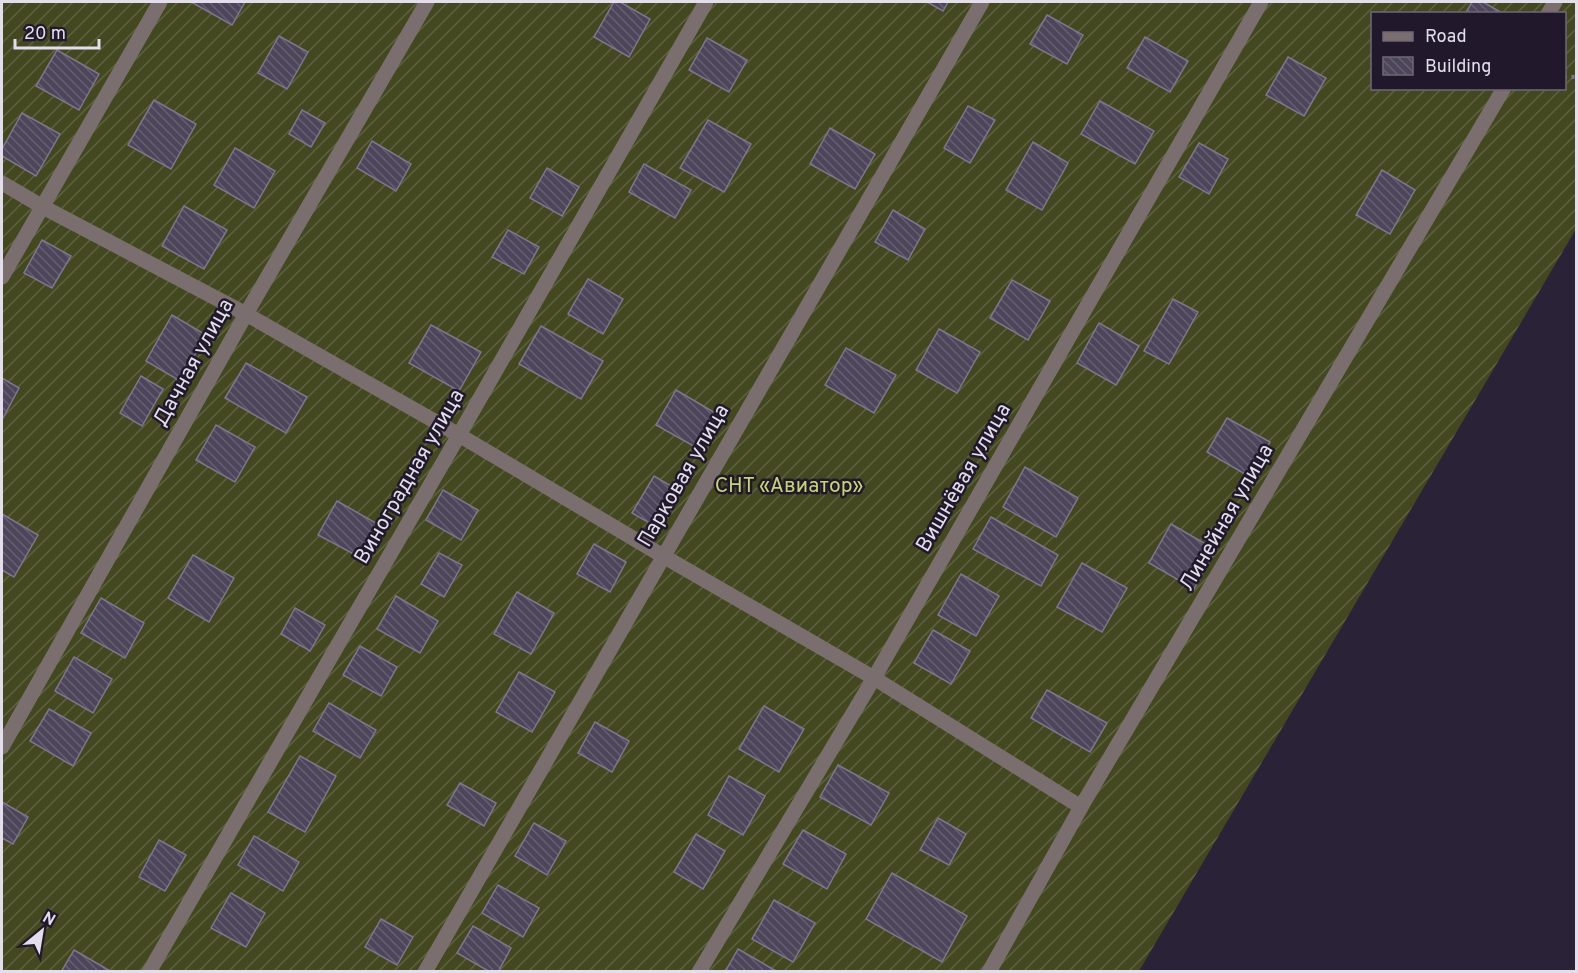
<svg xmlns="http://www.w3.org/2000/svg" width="1578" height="973" viewBox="0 0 1578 973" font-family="Overpass,sans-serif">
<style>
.garden{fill:url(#garden-furrows);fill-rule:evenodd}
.building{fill:url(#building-back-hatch);stroke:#7f768e;stroke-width:1.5}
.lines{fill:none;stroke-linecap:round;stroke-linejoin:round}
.path{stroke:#7e7889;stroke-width:4;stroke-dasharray:3 4.5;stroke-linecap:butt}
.minor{stroke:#7b6e6e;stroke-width:15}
.labels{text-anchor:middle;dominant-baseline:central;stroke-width:5;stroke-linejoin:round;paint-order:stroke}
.street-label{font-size:21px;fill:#e2deeb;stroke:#21192b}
.park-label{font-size:21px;fill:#c6d377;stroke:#21192b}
</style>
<defs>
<pattern id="garden-furrows" width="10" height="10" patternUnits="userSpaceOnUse" patternTransform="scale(1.5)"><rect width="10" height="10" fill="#434820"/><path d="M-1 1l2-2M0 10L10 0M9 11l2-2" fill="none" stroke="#5e6241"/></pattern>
<pattern id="building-back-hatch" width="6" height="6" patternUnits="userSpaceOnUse" patternTransform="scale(1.5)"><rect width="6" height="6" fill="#4d455a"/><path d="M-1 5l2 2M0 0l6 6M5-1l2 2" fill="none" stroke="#665f72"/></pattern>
</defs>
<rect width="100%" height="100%" fill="#2a2236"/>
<path class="garden" d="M 2,2 L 1576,2 L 1576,229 L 1139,971 L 2,972 ZM 1372,14 L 1564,14 L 1564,88 L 1372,88 Z"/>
<g class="building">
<path d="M 194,2 L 245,2 L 232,25 L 193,3 Z"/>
<path d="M 614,2 L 620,2 L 650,19 L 629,57 L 594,37 Z"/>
<path d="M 927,2 L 948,2 L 943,11 Z"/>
<path d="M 1472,2 L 1483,2 L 1504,14 L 1465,14 Z"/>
<path d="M 1047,15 L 1083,35 L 1067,64 L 1030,44 Z"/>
<path d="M 279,36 L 308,52 L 287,89 L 258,73 Z"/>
<path d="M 1145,37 L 1188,61 L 1170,92 L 1127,68 Z"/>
<path d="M 707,38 L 747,60 L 729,92 L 689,70 Z"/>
<path d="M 57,50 L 99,74 L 79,110 L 36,86 Z"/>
<path d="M 1288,57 L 1326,78 L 1304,116 L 1266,95 Z"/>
<path d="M 154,100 L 196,124 L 171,169 L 128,145 Z"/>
<path d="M 1100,101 L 1154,131 L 1135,164 L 1081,134 Z"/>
<path d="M 968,106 L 995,120 L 970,163 L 944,148 Z"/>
<path d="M 302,110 L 325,123 L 311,147 L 289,134 Z"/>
<path d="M 22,113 L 60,134 L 36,176 L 2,156 L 2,149 Z"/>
<path d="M 708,120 L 751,144 L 724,192 L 680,168 Z"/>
<path d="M 830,128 L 875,154 L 855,189 L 810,164 Z"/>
<path d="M 372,141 L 411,164 L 396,191 L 357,168 Z"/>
<path d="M 1033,142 L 1068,163 L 1042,210 L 1006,190 Z"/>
<path d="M 1199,143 L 1228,159 L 1209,194 L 1179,177 Z"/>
<path d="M 235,148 L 275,171 L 254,208 L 214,185 Z"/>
<path d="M 644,164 L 691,190 L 675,218 L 629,192 Z"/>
<path d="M 547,168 L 579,187 L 562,216 L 530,198 Z"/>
<path d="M 1382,170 L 1415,190 L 1390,234 L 1356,215 Z"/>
<path d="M 184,206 L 227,230 L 204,269 L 162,246 Z"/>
<path d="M 893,210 L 925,229 L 908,260 L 875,242 Z"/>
<path d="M 508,230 L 539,247 L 524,274 L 492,257 Z"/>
<path d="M 42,240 L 71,256 L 52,288 L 24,273 Z"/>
<path d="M 588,279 L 623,299 L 603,334 L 568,314 Z"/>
<path d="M 1012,280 L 1050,301 L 1028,340 L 990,318 Z"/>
<path d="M 1173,299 L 1198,312 L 1169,364 L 1144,351 Z"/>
<path d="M 172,315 L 206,335 L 180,381 L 146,361 Z"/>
<path d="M 1099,323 L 1139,346 L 1116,385 L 1077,363 Z"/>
<path d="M 431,325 L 481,352 L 459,391 L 409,363 Z"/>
<path d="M 541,326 L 603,361 L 581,399 L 519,364 Z"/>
<path d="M 939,329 L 980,352 L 957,393 L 916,370 Z"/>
<path d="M 846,348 L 896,375 L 874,413 L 825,385 Z"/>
<path d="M 246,363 L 307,397 L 286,433 L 225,398 Z"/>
<path d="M 141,376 L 163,389 L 142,426 L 120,413 Z"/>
<path d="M 2,378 L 19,388 L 2,420 Z"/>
<path d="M 676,390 L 717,414 L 697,448 L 656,425 Z"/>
<path d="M 1227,418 L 1270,442 L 1250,477 L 1207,452 Z"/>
<path d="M 216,425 L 255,447 L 235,482 L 196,460 Z"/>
<path d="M 1025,467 L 1078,498 L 1056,537 L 1003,507 Z"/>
<path d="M 654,476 L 681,492 L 660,529 L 632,513 Z"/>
<path d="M 443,490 L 478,510 L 461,540 L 426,520 Z"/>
<path d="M 337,501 L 381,526 L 363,559 L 318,535 Z"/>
<path d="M 2,514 L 38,535 L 14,577 L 2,570 Z"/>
<path d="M 991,517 L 1058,555 L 1041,586 L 973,549 Z"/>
<path d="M 1171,524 L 1216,550 L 1194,589 L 1149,563 Z"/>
<path d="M 594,544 L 626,562 L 610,592 L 577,574 Z"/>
<path d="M 439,553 L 462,565 L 444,597 L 421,584 Z"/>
<path d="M 193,555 L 234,578 L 209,622 L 168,598 Z"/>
<path d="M 1082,563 L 1127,588 L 1102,632 L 1057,607 Z"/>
<path d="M 961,574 L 999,596 L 976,636 L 938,615 Z"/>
<path d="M 517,592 L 554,613 L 531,654 L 494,634 Z"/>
<path d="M 396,596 L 438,621 L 420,653 L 377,629 Z"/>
<path d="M 101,598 L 144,623 L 125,658 L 81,633 Z"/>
<path d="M 295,608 L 325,625 L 310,651 L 281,634 Z"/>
<path d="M 933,630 L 970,651 L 951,684 L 914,663 Z"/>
<path d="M 360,646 L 397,667 L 381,696 L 343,675 Z"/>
<path d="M 74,657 L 112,679 L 93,713 L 55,691 Z"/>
<path d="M 519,672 L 555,692 L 532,732 L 496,712 Z"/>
<path d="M 1047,690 L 1107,723 L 1090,752 L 1031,718 Z"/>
<path d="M 329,703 L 376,730 L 360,758 L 313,731 Z"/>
<path d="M 764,706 L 804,729 L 779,772 L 739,749 Z"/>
<path d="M 49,709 L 91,733 L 73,766 L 30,741 Z"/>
<path d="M 595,722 L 629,741 L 612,772 L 578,753 Z"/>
<path d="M 300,756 L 336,776 L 305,832 L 268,812 Z"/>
<path d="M 838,765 L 889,793 L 871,825 L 820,797 Z"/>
<path d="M 729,776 L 765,796 L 743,835 L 708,815 Z"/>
<path d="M 460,783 L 496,803 L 484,826 L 447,805 Z"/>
<path d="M 2,802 L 28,817 L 13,844 L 2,838 Z"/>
<path d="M 938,818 L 966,834 L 949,865 L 920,850 Z"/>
<path d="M 534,823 L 566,841 L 547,875 L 515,856 Z"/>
<path d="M 803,830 L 846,854 L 827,889 L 783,864 Z"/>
<path d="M 696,834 L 725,851 L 703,889 L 674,872 Z"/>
<path d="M 254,836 L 299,862 L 283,891 L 238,865 Z"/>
<path d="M 159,840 L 186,855 L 165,891 L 139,877 Z"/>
<path d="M 892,873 L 967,916 L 942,962 L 866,919 Z"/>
<path d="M 498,885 L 539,908 L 523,937 L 482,913 Z"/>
<path d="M 231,893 L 265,913 L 246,947 L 211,928 Z"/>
<path d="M 774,900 L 815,923 L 793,962 L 752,939 Z"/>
<path d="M 381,919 L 413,937 L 397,965 L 365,947 Z"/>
<path d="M 473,926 L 511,948 L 498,972 L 490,972 L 457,953 Z"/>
<path d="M 738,949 L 778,972 L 725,972 Z"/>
<path d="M 74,950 L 112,972 L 61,972 Z"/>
</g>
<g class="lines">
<path class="path" d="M 1564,77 L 1576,77"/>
<g class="minor">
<path d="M 1548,14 L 1555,2"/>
<path d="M 2,183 L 43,207 L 246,314 L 459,435 L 663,556 L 874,678 L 1081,807"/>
<path d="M 2,277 L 160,2"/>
<path d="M 2,747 L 246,314 L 427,2"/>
<path d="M 149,972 L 459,435 L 706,2"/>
<path d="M 425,972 L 982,2"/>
<path d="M 699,972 L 874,678 L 1261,2"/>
<path d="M 989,972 L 1081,807 L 1504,88"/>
</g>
</g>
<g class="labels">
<g class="street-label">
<text transform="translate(194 363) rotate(-61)">Дачная улица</text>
<text transform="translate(684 476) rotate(-60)">Парковая улица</text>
<text transform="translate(410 477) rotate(-60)">Виноградная улица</text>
<text transform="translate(964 478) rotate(-60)">Вишнёвая улица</text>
<text transform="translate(1227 518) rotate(-60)">Линейная улица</text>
</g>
<g class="park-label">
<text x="789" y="486">СНТ «Авиатор»</text>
</g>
</g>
<rect width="1578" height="973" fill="none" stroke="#e2deeb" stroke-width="6"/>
<rect x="1371" y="12" width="195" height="78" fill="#21192b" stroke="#6e6878" stroke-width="1.5"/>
<rect x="1383" y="32" width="30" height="9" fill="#7b6e6e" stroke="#6e6878" stroke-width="1.5"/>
<text x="1425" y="42" font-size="18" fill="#e2deeb">Road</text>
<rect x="1383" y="57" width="30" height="18" fill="url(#building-back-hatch)" stroke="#6e6878" stroke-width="1.5"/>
<text x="1425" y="72" font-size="18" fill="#e2deeb">Building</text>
<g transform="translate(42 931) rotate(30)" stroke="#21192b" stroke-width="4.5" paint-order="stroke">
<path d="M0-4.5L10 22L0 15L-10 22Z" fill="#e2deeb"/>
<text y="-9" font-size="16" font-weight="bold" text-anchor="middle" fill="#e2deeb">N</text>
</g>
<path d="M15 39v9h84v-9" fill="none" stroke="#e2deeb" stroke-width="3"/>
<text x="24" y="39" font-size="18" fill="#e2deeb" stroke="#21192b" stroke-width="4.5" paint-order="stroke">20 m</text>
</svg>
